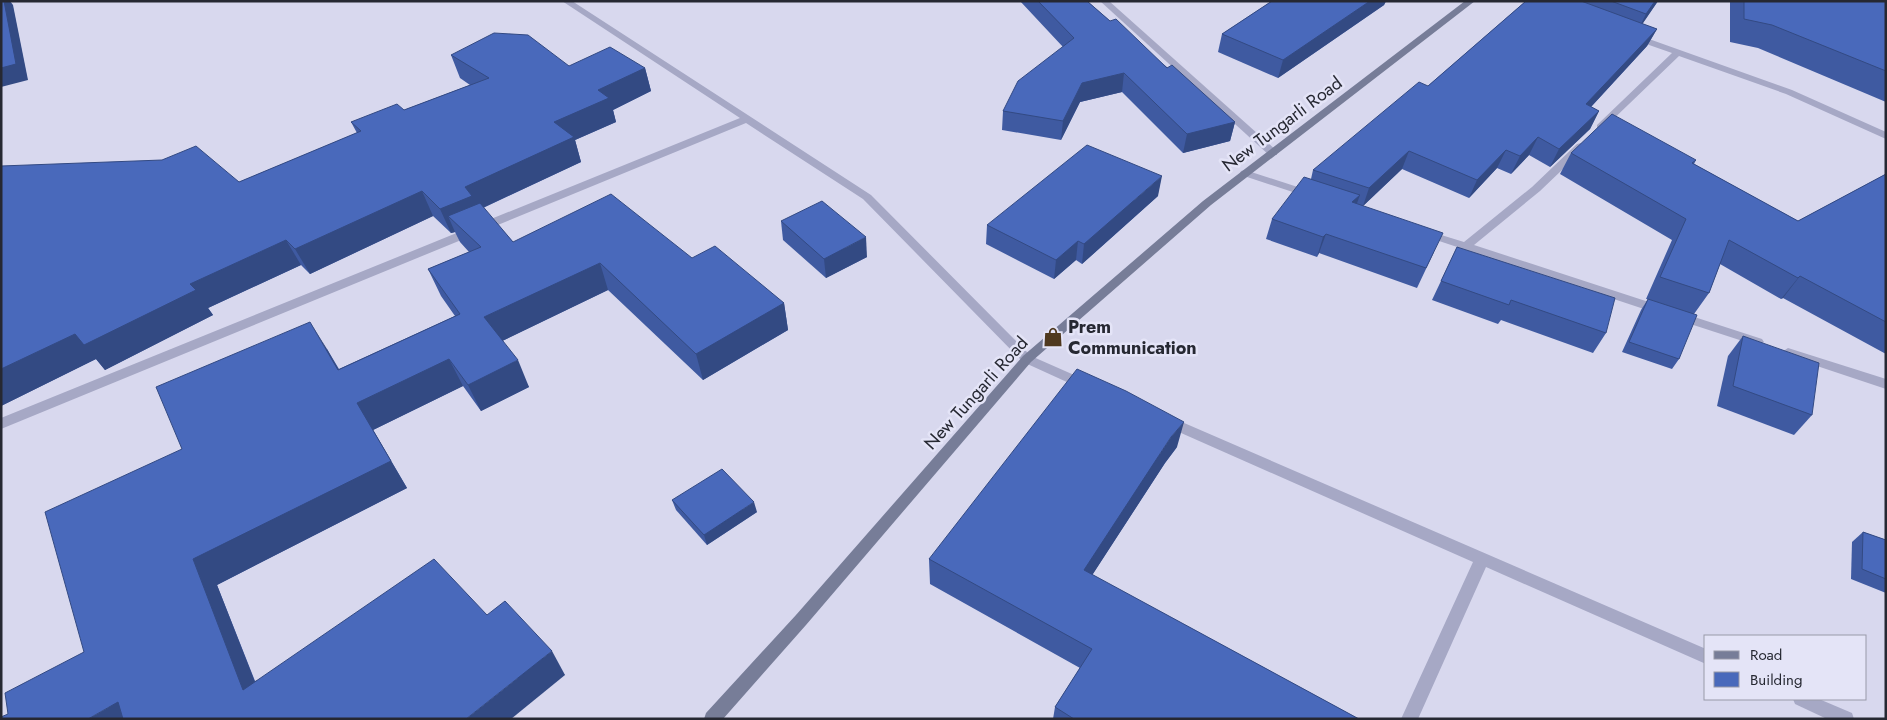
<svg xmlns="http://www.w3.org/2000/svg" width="1887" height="720" viewBox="0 0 1887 720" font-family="Jost,sans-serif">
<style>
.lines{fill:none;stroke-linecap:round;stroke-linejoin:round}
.street{fill:#a6a8c5;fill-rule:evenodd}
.secondary{fill:#777d98;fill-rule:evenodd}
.wall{fill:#3f5aa1}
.shaded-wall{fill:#334a83}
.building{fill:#4969bb;stroke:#334a83}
.labels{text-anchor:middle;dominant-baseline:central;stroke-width:5;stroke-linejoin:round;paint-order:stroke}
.street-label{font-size:18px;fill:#262832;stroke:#e4e4f7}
.poi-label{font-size:18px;font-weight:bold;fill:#262832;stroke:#e4e4f7;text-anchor:start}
</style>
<rect width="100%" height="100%" fill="#d8d8ee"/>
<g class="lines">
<g class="street">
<path d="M 562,1 L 572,1 L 871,195 L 1031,356 L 1090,382 L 1091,385 L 1090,388 L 1080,388 L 1023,362 L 863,199 L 746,123 L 1,429 L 1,418 L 740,118 Z"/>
<path d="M 1100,1 L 1109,1 L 1277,151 L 1277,155 L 1269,155 Z"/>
<path d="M 1635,34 L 1792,90 L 1886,132 L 1886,139 L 1786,94 L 1679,56 L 1603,129 L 1597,129 L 1597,125 L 1672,53 L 1632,39 L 1631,37 Z"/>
<path d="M 1581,143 L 1585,144 L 1585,148 L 1540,191 L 1474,245 L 1664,307 L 1666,310 L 1664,313 L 1656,313 L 1421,235 L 1419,233 L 1425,230 L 1464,242 L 1532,187 L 1577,144 Z"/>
<path d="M 1245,170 L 1313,192 L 1314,194 L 1309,197 L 1305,196 L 1241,175 L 1240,173 L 1241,171 Z"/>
<path d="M 1679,312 L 1762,339 L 1764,342 L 1758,346 L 1675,319 L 1673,316 L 1675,313 Z"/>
<path d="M 1788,348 L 1886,379 L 1886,389 L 1784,355 L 1782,352 Z"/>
<path d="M 1168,416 L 1706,649 L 1706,664 L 1486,567 L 1418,719 L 1401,719 L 1473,562 L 1163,425 L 1161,421 L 1163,417 Z"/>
<path d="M 1793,699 L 1819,699 L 1852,713 L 1854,719 L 1827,719 L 1795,704 Z"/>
</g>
<path class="secondary" d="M 1465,1 L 1475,1 L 1211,205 L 1031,362 L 806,625 L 723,719 L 704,719 L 706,713 L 796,615 L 1023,356 L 1203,201 Z"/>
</g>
<g class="wall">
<path d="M 1020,1 L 1087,1 L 1110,21 L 1235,122 L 1230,141 L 1183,153 L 1122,92 L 1080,102 L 1061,140 L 1002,130 L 1003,111 L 1063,47 Z"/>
<path d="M 1272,1 L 1386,1 L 1384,5 L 1278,78 L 1218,52 L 1222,34 Z"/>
<path d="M 1526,1 L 1658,1 L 1642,24 L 1657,29 L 1647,46 L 1591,107 L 1599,111 L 1590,129 L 1550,167 L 1529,155 L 1511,174 L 1497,168 L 1469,198 L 1402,169 L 1363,206 L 1434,252 L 1417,288 L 1319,253 L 1317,257 L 1266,239 L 1272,219 L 1311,179 L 1313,170 L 1428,86 Z"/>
<path d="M 1730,1 L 1886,1 L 1886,102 L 1758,48 L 1730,42 Z"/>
<path d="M 451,55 L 569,66 L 645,68 L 651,91 L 613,110 L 616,122 L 575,140 L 581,162 L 483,208 L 513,242 L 692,258 L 784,303 L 788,330 L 703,380 L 608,290 L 502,341 L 529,387 L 481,411 L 463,386 L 373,430 L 407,488 L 217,585 L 255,681 L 487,615 L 565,675 L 8,714 L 84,652 L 182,449 L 327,349 L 339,369 L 455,316 L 441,296 L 428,269 L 469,252 L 460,242 L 455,232 L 451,233 L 433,216 L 310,274 L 301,265 L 208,308 L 213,315 L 105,370 L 96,359 L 1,406 L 1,166 L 239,182 L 357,133 L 351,122 L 404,110 L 470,85 L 460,78 Z"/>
<path d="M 1571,153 L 1696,160 L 1694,164 L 1798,221 L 1886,174 L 1886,354 L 1783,298 L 1781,299 L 1720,264 L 1709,293 L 1694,314 L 1679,359 L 1672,369 L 1622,352 L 1641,310 L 1648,299 L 1646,299 L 1672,240 L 1560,174 Z"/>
<path d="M 1158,196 L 1082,264 L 1076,260 L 1054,279 L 986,244 L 987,225 Z"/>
<path d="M 781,221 L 867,257 L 826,278 L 783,240 Z"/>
<path d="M 1457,247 L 1606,333 L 1593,353 L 1501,320 L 1498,324 L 1432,300 Z"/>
<path d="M 1743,336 L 1812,415 L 1794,435 L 1717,406 L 1728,356 Z"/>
<path d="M 1177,447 L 1165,463 L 1092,575 L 1359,719 L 1053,719 L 1055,707 L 1080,668 L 930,584 L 929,559 Z"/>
<path d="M 672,500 L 757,512 L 707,545 L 676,510 Z"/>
<path d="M 1863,532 L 1886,540 L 1886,593 L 1851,579 L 1852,542 Z"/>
</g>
<g class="shaded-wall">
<path d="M 4,1 L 10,1 L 13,5 L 28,80 L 1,87 L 1,68 Z"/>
<path d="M 1370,1 L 1386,1 L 1384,5 L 1278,78 L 1283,60 Z"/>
<path d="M 1655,1 L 1658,1 L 1637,32 L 1646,14 Z"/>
<path d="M 1657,29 L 1647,46 L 1577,122 L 1586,104 Z"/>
<path d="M 645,68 L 651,91 L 613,110 L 616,122 L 575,140 L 581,162 L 478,210 L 448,216 L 455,232 L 451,233 L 440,209 L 465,187 L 598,90 Z"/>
<path d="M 1124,73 L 1122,92 L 1080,102 L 1061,140 L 1063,121 L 1082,83 Z"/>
<path d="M 1599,111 L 1590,129 L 1550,167 L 1559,149 Z"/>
<path d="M 1235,122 L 1230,141 L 1183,153 L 1187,134 Z"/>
<path d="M 1538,137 L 1529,155 L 1511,174 L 1520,156 Z"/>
<path d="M 1506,150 L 1497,168 L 1469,198 L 1477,180 Z"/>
<path d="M 1409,151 L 1402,169 L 1363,206 L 1369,188 Z"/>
<path d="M 1162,176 L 1158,196 L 1082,264 L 1084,244 Z"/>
<path d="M 422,191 L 433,216 L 310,274 L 295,249 Z"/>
<path d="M 1360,195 L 1353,214 L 1352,202 Z"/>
<path d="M 1326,234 L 1319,253 L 1317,257 L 1323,237 Z"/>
<path d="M 866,237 L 867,257 L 826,278 L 824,259 Z"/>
<path d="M 286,240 L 301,265 L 208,308 L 213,315 L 105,370 L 96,359 L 1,406 L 1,369 L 75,334 L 190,284 Z"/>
<path d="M 1078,241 L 1076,260 L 1054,279 L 1056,260 Z"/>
<path d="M 600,263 L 608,290 L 496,344 L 484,317 Z"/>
<path d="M 1800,276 L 1783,298 L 1781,299 L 1798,278 Z"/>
<path d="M 784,303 L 788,330 L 703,380 L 696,354 Z"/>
<path d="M 310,322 L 327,349 L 354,397 L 338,370 Z"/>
<path d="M 449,359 L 463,386 L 373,430 L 407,488 L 217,585 L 267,713 L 243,690 L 193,559 L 357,403 Z"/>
<path d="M 518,360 L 529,387 L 481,411 L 468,385 Z"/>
<path d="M 1184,422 L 1177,447 L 1165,463 L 1080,594 L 1084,570 L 1171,437 Z"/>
<path d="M 754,502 L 757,512 L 707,545 L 704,535 Z"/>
<path d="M 552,651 L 565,675 L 511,719 L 466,719 Z"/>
<path d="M 118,702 L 139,719 L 88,719 Z"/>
</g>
<g class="building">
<path d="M 1,1 L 4,1 L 16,64 L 1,68 Z"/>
<path d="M 1038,1 L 1087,1 L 1110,21 L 1116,19 L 1167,68 L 1172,65 L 1235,122 L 1187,134 L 1124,73 L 1082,83 L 1063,121 L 1003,111 L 1018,81 L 1074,38 Z"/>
<path d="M 1272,1 L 1370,1 L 1283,60 L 1222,34 Z"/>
<path d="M 1526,1 L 1581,1 L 1657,29 L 1586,104 L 1599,111 L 1559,149 L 1538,137 L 1520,156 L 1506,150 L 1477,180 L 1409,151 L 1369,188 L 1313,170 L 1419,82 L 1428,86 Z"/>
<path d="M 1611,1 L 1655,1 L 1646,14 Z"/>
<path d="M 1744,1 L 1886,1 L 1886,71 L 1772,25 L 1744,19 Z"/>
<path d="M 494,33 L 528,35 L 569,66 L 610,47 L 645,68 L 598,90 L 609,98 L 554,122 L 574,137 L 465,187 L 472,196 L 440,209 L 422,191 L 295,249 L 286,240 L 190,284 L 196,290 L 84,345 L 75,334 L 1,369 L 1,166 L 162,160 L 196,146 L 239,182 L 361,131 L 351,122 L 397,104 L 404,110 L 489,78 L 451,55 Z"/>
<path d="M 1612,114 L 1696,160 L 1692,163 L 1798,221 L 1886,174 L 1886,322 L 1800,276 L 1798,278 L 1729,240 L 1709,293 L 1660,277 L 1686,219 L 1571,153 Z"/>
<path d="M 1087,145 L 1162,176 L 1084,244 L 1078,241 L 1056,260 L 987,225 Z"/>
<path d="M 1304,177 L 1360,195 L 1352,202 L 1443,233 L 1426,268 L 1326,234 L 1323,237 L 1272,219 Z"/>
<path d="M 611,194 L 692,258 L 715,246 L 784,303 L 696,354 L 600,263 L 484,317 L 518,360 L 468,385 L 449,359 L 357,403 L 391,461 L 193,559 L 243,690 L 434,559 L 487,615 L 505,601 L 552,651 L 466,719 L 123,719 L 118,702 L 88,719 L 1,719 L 1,717 L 8,714 L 5,693 L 84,652 L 45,512 L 182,449 L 156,387 L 310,322 L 338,370 L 460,314 L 428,269 L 481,247 L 448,216 L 480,203 L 513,242 Z"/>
<path d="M 822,201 L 866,237 L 824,259 L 781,221 Z"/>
<path d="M 1457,247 L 1615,298 L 1606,333 L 1511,300 L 1509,305 L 1441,281 Z"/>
<path d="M 1648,299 L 1697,315 L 1679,359 L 1629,342 Z"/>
<path d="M 1743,336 L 1819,363 L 1812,415 L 1733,386 Z"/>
<path d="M 1077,369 L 1126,391 L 1184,422 L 1171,437 L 1084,570 L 1359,719 L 1074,719 L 1055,707 L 1092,649 L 929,559 Z"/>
<path d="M 722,469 L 754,502 L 704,535 L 672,500 Z"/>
<path d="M 1863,532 L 1886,540 L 1886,579 L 1862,569 Z"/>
</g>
<defs>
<symbol id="shop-bare" viewBox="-9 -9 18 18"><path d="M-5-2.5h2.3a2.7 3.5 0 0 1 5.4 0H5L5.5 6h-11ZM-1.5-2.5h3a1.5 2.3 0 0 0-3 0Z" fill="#4f391f" stroke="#e4e4f7" stroke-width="2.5" paint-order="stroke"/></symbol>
</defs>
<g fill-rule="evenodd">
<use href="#shop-bare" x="1039" y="323" width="28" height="28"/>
</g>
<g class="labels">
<g class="street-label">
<text transform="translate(1282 124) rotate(-37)">New Tungarli Road</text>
<text transform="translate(976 393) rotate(-48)">New Tungarli Road</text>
</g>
<g class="poi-label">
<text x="1068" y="327">Prem<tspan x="1068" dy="21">Communication</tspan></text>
</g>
</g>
<rect width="1887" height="720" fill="none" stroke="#262832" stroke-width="5"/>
<rect x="1704" y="635" width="162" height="65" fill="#e4e4f7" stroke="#9899a8"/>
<rect x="1714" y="651" width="25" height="8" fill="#777d98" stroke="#9899a8"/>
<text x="1750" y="660" font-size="15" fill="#262832">Road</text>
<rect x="1714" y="672" width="25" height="15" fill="#4969bb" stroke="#9899a8"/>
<text x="1750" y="685" font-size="15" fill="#262832">Building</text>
</svg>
